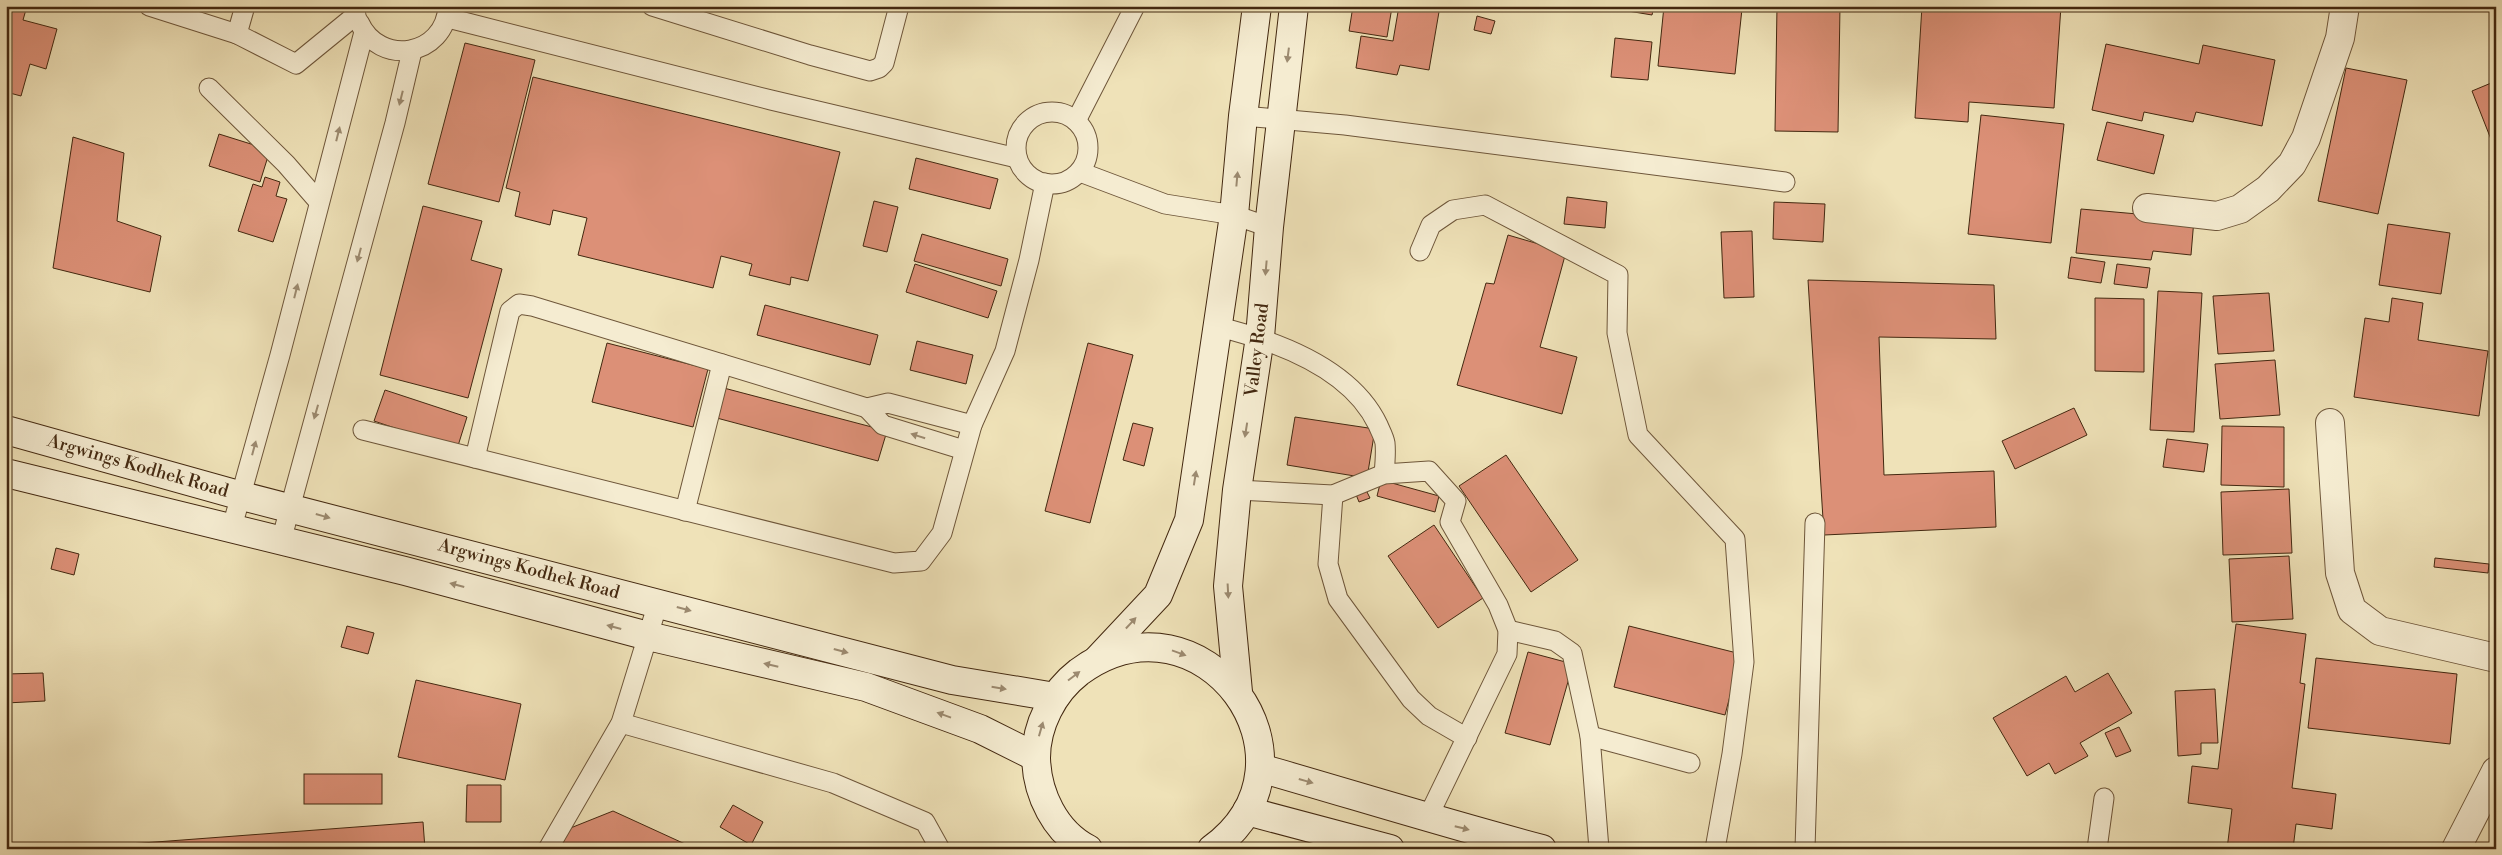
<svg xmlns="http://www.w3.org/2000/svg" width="2502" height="855" viewBox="0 0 2502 855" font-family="'Libre Bodoni',serif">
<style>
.building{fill:#dc9077;stroke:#432810}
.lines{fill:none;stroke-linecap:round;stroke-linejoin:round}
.lane-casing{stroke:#6e563a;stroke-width:21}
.street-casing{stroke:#6e563a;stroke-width:30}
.secondary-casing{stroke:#432810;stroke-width:30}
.lane{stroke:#f5ecd1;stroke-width:19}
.street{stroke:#f5ecd1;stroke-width:28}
.secondary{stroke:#f5ecd1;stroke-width:28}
.oneway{fill:#9c8a70}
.labels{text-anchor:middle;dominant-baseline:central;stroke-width:4;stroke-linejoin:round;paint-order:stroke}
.street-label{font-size:18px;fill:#432810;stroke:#f5ecd1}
</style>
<rect width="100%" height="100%" fill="#efe2b8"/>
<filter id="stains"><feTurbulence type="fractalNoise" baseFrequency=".004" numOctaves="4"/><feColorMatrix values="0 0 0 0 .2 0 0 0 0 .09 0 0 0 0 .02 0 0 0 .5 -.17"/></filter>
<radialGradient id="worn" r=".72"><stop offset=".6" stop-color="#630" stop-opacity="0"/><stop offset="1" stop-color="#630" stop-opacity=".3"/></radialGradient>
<g class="building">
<path d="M 6,6 L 27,6 L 23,20 L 57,29 L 46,69 L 30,64 L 21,96 L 6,92 Z"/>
<path d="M 1353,6 L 1392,7 L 1387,37 L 1349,31 Z"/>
<path d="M 1399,6 L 1440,6 L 1429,70 L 1400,65 L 1397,75 L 1356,68 L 1361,36 L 1393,41 Z"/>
<path d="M 1598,6 L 1654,6 L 1652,15 Z"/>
<path d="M 1664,6 L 1742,9 L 1735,74 L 1658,66 Z"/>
<path d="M 1777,6 L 1840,6 L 1838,132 L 1775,131 Z"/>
<path d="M 1922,6 L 2012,10 L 2013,6 L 2061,6 L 2054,108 L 1969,102 L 1968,122 L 1915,118 Z"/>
<path d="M 1477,16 L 1495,21 L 1491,34 L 1474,30 Z"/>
<path d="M 1615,38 L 1652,42 L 1648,80 L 1611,77 Z"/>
<path d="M 465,43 L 535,60 L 499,202 L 428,184 Z"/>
<path d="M 2106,44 L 2199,64 L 2203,45 L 2275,60 L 2262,126 L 2196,112 L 2193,122 L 2144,112 L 2142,121 L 2092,110 Z"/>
<path d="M 2346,68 L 2407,80 L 2378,214 L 2318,201 Z"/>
<path d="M 533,77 L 840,152 L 808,281 L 791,277 L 790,285 L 749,275 L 752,264 L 721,256 L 713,288 L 578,255 L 587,218 L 553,210 L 550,225 L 515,216 L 520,192 L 506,188 Z"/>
<path d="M 2496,81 L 2496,152 L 2472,91 Z"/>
<path d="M 1981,115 L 2064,124 L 2051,243 L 1968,234 Z"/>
<path d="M 2107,122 L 2164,135 L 2154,174 L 2097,160 Z"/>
<path d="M 219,134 L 270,150 L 260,182 L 209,166 Z"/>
<path d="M 73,137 L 124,153 L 117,221 L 161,236 L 150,292 L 53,268 Z"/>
<path d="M 916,158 L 998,179 L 990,209 L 909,189 Z"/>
<path d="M 265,177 L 280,182 L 276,196 L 287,199 L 273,242 L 238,231 L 253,184 L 262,187 Z"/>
<path d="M 1567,197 L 1607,202 L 1605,228 L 1564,224 Z"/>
<path d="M 874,201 L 898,207 L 887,252 L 863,246 Z"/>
<path d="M 1774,202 L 1825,204 L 1823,242 L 1773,239 Z"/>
<path d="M 423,206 L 482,221 L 471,260 L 502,269 L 468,398 L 380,375 Z"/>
<path d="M 2081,209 L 2194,219 L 2191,255 L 2153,251 L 2151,260 L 2076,253 Z"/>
<path d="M 2388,224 L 2450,233 L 2441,294 L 2379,285 Z"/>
<path d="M 1752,231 L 1754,297 L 1724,298 L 1721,232 Z"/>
<path d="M 922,234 L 1008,259 L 1001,286 L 914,261 Z"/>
<path d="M 1508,235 L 1566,252 L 1540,347 L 1577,357 L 1562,414 L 1457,385 L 1486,283 L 1494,284 Z"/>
<path d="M 2071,257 L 2105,262 L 2101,283 L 2068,278 Z"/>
<path d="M 915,264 L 997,291 L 988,318 L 906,292 Z"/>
<path d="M 2117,264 L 2150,268 L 2147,288 L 2114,284 Z"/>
<path d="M 1808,280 L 1994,285 L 1996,339 L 1879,337 L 1884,475 L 1994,471 L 1996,527 L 1824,535 Z"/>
<path d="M 2158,291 L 2202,293 L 2194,432 L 2150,430 Z"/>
<path d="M 2269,293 L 2274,351 L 2218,354 L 2213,296 Z"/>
<path d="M 2095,298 L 2144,299 L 2144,372 L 2095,371 Z"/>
<path d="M 2392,298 L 2423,303 L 2418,340 L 2488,351 L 2479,416 L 2354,397 L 2365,318 L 2389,322 Z"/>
<path d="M 765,305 L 878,335 L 870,365 L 757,335 Z"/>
<path d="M 917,341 L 973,355 L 966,384 L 910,370 Z"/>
<path d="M 607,343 L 708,369 L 693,427 L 592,402 Z"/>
<path d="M 1088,343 L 1133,355 L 1090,523 L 1045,511 Z"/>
<path d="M 2275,360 L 2280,415 L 2220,419 L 2215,364 Z"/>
<path d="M 720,387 L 887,431 L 878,461 L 713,417 Z"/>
<path d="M 385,390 L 467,417 L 457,449 L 374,421 Z"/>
<path d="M 2074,408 L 2087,435 L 2015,469 L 2002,441 Z"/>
<path d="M 1295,417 L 1375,429 L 1367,478 L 1287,465 Z"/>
<path d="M 1133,423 L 1153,428 L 1144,466 L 1123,460 Z"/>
<path d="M 2222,426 L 2284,427 L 2284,487 L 2221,485 Z"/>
<path d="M 2167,439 L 2208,444 L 2204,472 L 2163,467 Z"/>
<path d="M 1506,455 L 1578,560 L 1531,592 L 1459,486 Z"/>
<path d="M 1381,480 L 1439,496 L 1435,512 L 1377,496 Z"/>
<path d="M 1365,488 L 1370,498 L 1359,502 L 1355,492 Z"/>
<path d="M 2289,489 L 2292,553 L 2223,555 L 2221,492 Z"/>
<path d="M 1434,525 L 1483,598 L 1438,628 L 1388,556 Z"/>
<path d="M 56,548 L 79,554 L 74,575 L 51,569 Z"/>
<path d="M 2289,556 L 2293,619 L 2232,622 L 2229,559 Z"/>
<path d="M 2435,558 L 2489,564 L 2488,573 L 2434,567 Z"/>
<path d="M 2236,624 L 2306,634 L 2300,683 L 2305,684 L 2292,788 L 2336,794 L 2332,829 L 2296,824 L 2293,849 L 2227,849 L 2232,809 L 2188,803 L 2192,766 L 2218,769 Z"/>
<path d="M 347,626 L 374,633 L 368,654 L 341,647 Z"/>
<path d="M 1629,626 L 1741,654 L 1725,715 L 1614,687 Z"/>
<path d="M 1528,652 L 1573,664 L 1550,745 L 1505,733 Z"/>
<path d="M 2316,658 L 2457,674 L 2450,744 L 2308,728 Z"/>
<path d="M 43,673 L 45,701 L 6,703 L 6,674 Z"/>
<path d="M 2108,673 L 2132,713 L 2080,743 L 2088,756 L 2055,774 L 2049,763 L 2027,776 L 1993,718 L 2066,676 L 2075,692 Z"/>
<path d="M 416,680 L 521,704 L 505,780 L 398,757 Z"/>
<path d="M 2215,689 L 2218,743 L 2201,743 L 2201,754 L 2178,756 L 2175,691 Z"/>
<path d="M 2119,727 L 2131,751 L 2116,757 L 2105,733 Z"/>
<rect x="304" y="774" width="78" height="30"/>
<path d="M 467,785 L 501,785 L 501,822 L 466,822 Z"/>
<path d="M 733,805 L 763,822 L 751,845 L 720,827 Z"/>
<path d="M 613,811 L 696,849 L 554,849 L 563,831 Z"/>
<path d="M 423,822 L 425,849 L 129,849 L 129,844 Z"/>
</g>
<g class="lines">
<defs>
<g id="lane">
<path d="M 149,6 L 237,34"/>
<path d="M 245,6 L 237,34 L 296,64 L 356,15"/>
<path d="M 652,6 L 810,55 L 870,71 L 879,68 L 884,63 L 899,6"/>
<path d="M 448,18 L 771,100 L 1017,158"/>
<path d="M 359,22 C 379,67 445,57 448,6"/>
<path d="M 209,88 L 286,164 L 319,202"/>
<circle cx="1052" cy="148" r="36"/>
<path d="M 1243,116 L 1345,125 L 1785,182"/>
<path d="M 1076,121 L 1135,6"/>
<path d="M 1080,172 L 1165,204 L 1234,215 L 1269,227"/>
<path d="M 1420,251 L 1431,225 L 1453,210 L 1485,205 L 1618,275 L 1617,333 L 1638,435 L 1735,539 L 1744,662 L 1732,754 L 1715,849"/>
<path d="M 1219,327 C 1276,341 1351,368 1378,425 C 1380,430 1384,437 1385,443 C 1386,453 1385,464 1384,474"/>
<path d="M 867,408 L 883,425 L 964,450"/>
<path d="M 363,430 L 894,563 L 921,561 L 942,533 L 972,425 L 1005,351 L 1029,260 L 1045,183"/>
<path d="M 475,458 L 510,311 L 519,304 L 532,306 L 867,408 L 888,403 L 972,425"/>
<path d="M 1237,490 L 1333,495 L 1384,474 L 1429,471 L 1456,501 L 1450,522 L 1498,605 L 1508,630 L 1507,654 L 1428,817"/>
<path d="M 1333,495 L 1328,564 L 1338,599 L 1411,699 L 1429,716 L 1467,738"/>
<path d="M 685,511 L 722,364"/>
<path d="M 232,527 L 280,355 L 364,32"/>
<path d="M 281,541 L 395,123 L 412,51"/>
<path d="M 1508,630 L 1555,641 L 1572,653 L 1590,736 L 1599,849"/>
<path d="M 621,723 L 833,783 L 925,822 L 940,849"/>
<path d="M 1590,736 L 1690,763"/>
<path d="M 548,849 L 621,723 L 658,603"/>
<path d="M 1805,849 L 1815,523"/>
<path d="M 2097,849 L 2104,798"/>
</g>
<g id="street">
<path d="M 2147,208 L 2217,216 L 2240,209 L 2268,189 L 2292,164 L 2306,138 L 2340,38 L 2345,6"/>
<path d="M 2330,423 L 2340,573 L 2352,610 L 2380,631 L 2496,658"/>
<path d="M 2456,849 L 2496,771"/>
</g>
<g id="secondary">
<path d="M 6,430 L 242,496 L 952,680 L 1055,697"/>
<path d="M 6,473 L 405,571 L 648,636 L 866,687 L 980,729 L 1036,757"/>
<path d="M 1098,659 L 1158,595 L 1189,520 L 1234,215 L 1243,116 L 1257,6"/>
<path d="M 1238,692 L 1228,586 L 1237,490 L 1260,337 L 1269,227 L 1294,6"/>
<path d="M 1260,768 C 1354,795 1447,824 1542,849"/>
<path d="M 1247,811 L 1390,849"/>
<path d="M 1088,849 C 1055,832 1037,794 1036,758 C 1036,725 1053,692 1079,672 C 1202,582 1333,761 1212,849"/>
</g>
</defs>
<use href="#lane" class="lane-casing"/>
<use href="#street" class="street-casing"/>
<use href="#secondary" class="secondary-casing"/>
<use href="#lane" class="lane"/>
<use href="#street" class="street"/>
<use href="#secondary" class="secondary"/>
</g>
<defs><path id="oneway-solid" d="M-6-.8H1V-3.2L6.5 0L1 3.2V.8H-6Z" transform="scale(1.25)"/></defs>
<g class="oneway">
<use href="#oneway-solid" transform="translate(1288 55) rotate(97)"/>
<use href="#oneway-solid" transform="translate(401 98) rotate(104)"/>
<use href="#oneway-solid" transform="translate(338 134) rotate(-76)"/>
<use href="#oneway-solid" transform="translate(1237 179) rotate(-85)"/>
<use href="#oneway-solid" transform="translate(359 255) rotate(105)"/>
<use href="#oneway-solid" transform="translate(1266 268) rotate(95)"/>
<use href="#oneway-solid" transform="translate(296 291) rotate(-76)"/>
<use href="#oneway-solid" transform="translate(316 412) rotate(106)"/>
<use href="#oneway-solid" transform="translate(1246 430) rotate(99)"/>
<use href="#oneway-solid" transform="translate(918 436) rotate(-163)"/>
<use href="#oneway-solid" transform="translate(254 448) rotate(-75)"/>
<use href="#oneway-solid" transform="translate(1195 478) rotate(-81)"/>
<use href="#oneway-solid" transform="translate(323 516) rotate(16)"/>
<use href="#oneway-solid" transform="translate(457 585) rotate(-165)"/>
<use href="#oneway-solid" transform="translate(1228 591) rotate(87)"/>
<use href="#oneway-solid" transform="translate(684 609) rotate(15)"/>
<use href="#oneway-solid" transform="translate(1131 623) rotate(-47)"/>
<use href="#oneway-solid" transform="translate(614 627) rotate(-165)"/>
<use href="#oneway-solid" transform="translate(841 651) rotate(15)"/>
<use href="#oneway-solid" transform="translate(1179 653) rotate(20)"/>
<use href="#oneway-solid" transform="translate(771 665) rotate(-167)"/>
<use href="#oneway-solid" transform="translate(1074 676) rotate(-37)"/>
<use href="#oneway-solid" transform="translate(999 688) rotate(9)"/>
<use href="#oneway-solid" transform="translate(944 715) rotate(-160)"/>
<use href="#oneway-solid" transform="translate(1041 729) rotate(-74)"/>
<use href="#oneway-solid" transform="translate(1306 781) rotate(16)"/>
<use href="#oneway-solid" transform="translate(1462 828) rotate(14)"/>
</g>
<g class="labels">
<g class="street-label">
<text transform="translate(1257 350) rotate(-83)">Valley Road</text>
<text transform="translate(138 466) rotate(16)">Argwings Kodhek Road</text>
<text transform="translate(529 569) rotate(15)">Argwings Kodhek Road</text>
</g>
</g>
<rect width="2502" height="855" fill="none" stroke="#efe2b8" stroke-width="25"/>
<rect x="8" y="8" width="2487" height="840" fill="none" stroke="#432810" stroke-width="2.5"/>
<rect x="12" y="12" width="2477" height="830" fill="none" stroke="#432810"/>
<rect width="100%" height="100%" filter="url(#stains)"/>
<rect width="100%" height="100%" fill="url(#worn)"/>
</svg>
